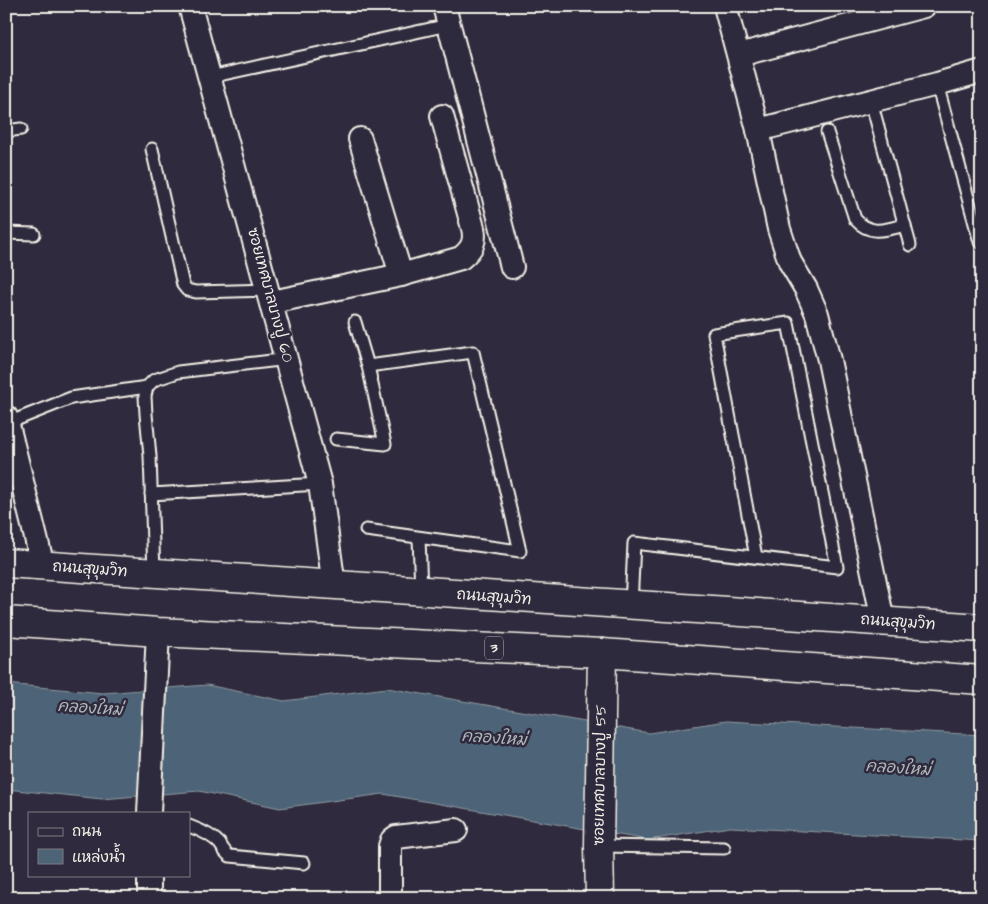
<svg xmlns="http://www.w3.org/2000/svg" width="988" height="904" viewBox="0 0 988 904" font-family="'Architects Daughter','Playpen Sans Thai',sans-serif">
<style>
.water{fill:#4d6477;stroke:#909ca4}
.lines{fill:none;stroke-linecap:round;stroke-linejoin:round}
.service-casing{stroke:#f4f1e8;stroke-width:15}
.minor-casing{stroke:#f4f1e8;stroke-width:26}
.tertiary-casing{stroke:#f4f1e8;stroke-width:31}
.trunk-casing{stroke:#f4f1e8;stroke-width:31}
.service{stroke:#2f2a3d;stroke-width:11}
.minor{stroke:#2f2a3d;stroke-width:22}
.tertiary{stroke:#2f2a3d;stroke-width:28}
.trunk{stroke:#2f2a3d;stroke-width:28}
.labels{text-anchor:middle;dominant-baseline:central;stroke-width:5;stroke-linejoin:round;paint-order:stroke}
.shield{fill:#2f2a3d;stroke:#b9b5b5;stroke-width:1}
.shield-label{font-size:14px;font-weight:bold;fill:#f4f1e8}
.street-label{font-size:15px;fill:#f4f1e8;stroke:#2f2a3d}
.water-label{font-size:16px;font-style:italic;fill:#b1b9bb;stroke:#2f2a3d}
</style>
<rect width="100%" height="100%" fill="#2f2a3d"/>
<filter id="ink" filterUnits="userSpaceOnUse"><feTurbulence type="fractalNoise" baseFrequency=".02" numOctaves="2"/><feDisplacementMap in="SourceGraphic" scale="10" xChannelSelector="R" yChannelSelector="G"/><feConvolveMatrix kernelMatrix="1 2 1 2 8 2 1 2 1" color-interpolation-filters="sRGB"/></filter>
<g filter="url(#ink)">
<path class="water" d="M 6,684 L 103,693 L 207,685 L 284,701 L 387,688 L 649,733 L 726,721 L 982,735 L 982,841 L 730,827 L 648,840 L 383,794 L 280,808 L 199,791 L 102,799 L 6,789 Z"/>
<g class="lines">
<defs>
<g id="service">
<path d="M 210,77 L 439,27"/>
<path d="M 937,84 L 980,242"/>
<path d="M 871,101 L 910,245"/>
<path d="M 6,131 L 21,129"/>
<path d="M 827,132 L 855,219 C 870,236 885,230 905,225"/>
<path d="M 152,149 L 183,285 L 187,290 L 196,292 L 269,290"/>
<path d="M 6,233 L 34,234"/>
<path d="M 8,423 L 71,398 L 147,387"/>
<path d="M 336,439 L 385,444 L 368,366 L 355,322"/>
<path d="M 151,494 L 320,484"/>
<path d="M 366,530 L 520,551 L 473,352 L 368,366"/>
<path d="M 419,538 L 421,591"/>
<path d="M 154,573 L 150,456 L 146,414 L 145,396 L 147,387 L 154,380 L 178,372 L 288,359"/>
<path d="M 631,606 L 634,543 L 837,567 L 788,323 L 714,334 L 756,557"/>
<path d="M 189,826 C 200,830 212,835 220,844 C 223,849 225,853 230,856 L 304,863"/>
<path d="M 599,846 L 724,848"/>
</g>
<g id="minor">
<path d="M 190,6 L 320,484 L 334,586"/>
<path d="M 444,6 L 512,267"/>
<path d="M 725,6 L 758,130 L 779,229 L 790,262 L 806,289 L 817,314 L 829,360 L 883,621"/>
<path d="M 739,55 L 924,6"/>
<path d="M 758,130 L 937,84 L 982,71"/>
<path d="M 360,139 L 401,275"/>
<path d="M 272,302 L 401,275 L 461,258 C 472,249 476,242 473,228 L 442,116"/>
<path d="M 6,417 L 43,566"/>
<path d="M 149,813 L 158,632"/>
<path d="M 149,898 L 149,875"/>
<path d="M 390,898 L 390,846 L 392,840 L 396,837 L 456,830"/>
</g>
<path id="tertiary" d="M 600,898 L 599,846 L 602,653"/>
<g id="trunk">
<path d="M 6,563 L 982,628"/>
<path d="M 6,621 L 158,632 L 602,653 L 982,680"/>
</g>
</defs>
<use href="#service" class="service-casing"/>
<use href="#minor" class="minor-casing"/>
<use href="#tertiary" class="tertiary-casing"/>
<use href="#trunk" class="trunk-casing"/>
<use href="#service" class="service"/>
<use href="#minor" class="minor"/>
<use href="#tertiary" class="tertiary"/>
<use href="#trunk" class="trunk"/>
</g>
</g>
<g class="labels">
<rect class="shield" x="485" y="636.5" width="18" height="23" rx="4"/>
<g class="shield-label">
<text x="494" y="648">3</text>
</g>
<g class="street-label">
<text transform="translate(270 295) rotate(75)">ซอยเทศบาลบางปู 60</text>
<text transform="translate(90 569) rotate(4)">ถนนสุขุมวิท</text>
<text transform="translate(494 597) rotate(4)">ถนนสุขุมวิท</text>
<text transform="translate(898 622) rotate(4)">ถนนสุขุมวิท</text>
<text transform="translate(600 775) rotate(-89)">ซอยเทศบาลบางปู 55</text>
</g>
<g class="water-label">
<text transform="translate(90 708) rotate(4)">คลองใหม่</text>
<text transform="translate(494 738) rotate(4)">คลองใหม่</text>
<text transform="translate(898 768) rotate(4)">คลองใหม่</text>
</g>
</g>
<rect width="988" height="904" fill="none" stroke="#2f2a3d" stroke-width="25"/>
<rect x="12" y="12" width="963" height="879" fill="none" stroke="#f4f1e8" stroke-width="2" filter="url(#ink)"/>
<rect x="28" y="812" width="162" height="65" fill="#2f2a3d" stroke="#7e7a81"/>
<rect x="38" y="828" width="25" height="8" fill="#2f2a3d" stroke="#7e7a81"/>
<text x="72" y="836" font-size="15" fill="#f4f1e8">ถนน</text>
<rect x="38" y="849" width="25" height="15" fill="#4d6477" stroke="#7e7a81"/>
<text x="72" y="862" font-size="15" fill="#f4f1e8">แหล่งน้ำ</text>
</svg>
